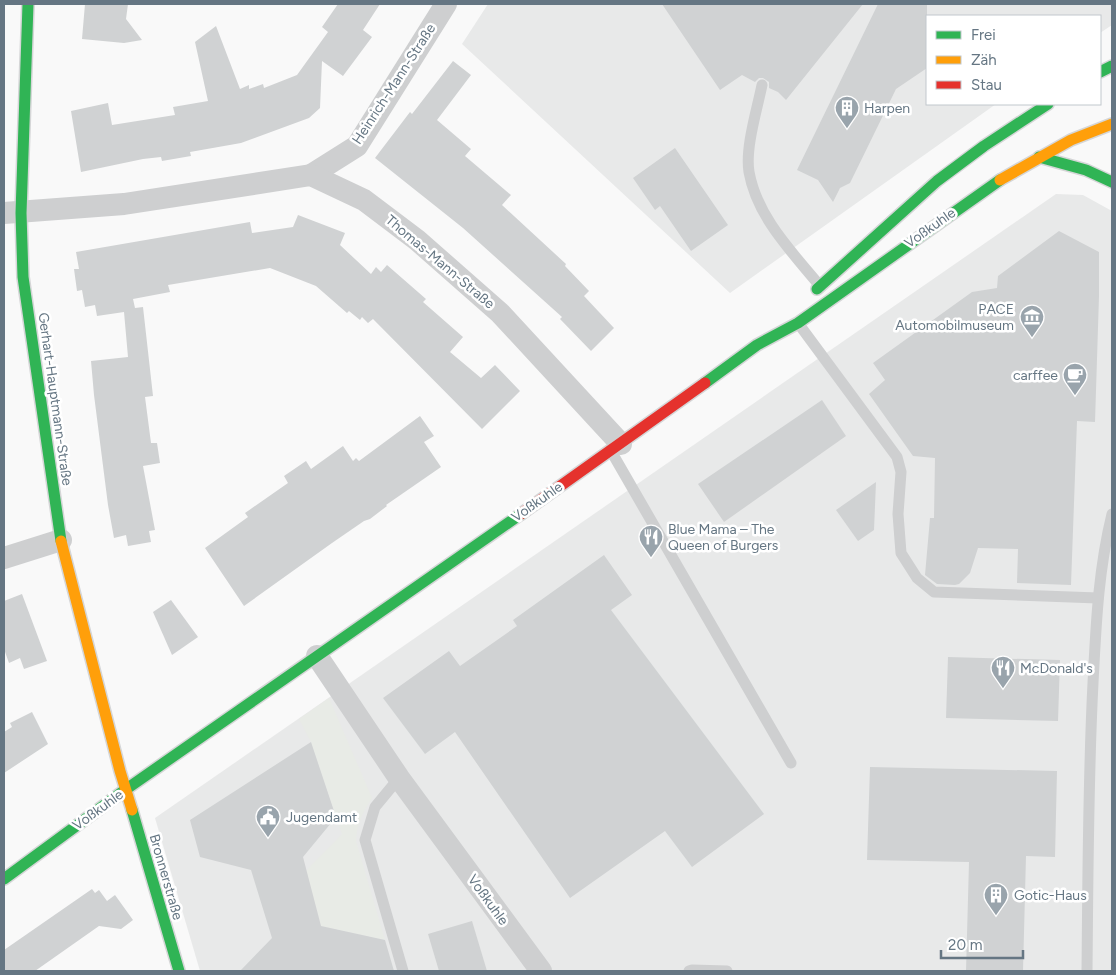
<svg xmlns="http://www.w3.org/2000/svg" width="1116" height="975" viewBox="0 0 1116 975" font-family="Figtree,sans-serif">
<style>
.built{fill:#e8e9e9}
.green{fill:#e8ebe6}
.building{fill:#d0d2d3}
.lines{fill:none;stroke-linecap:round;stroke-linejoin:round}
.fast-casing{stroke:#d5d6d7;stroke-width:14}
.slow-casing{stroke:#d5d6d7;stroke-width:14}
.jam-casing{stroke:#d5d6d7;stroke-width:14}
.lane{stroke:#cecfd0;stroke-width:11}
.street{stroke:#cecfd0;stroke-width:22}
.fast{stroke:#30b455;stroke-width:11}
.slow{stroke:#ff9f0a;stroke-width:11}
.jam{stroke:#e5322d;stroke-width:11}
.labels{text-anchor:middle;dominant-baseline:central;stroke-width:5;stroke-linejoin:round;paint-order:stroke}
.street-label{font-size:14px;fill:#657683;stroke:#fff}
.poi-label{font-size:14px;fill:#657683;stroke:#fff;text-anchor:start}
</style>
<rect width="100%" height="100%" fill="#f9f9f9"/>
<g class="built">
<path d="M 488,4 L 1112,4 L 1112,25 L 1100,33 L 1100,16 L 927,16 L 927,104 L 996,104 L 730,293 L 462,44 Z"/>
<path d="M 1056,194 L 1083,195 L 1112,211 L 1112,971 L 200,971 L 155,818 Z"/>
</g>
<path class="green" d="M 329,698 L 372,798 C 363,812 357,823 356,841 L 385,940 L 321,926 L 306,871 L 342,834 L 311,742 L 299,719 Z"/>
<g class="building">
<path d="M 85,4 L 128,4 L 126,19 L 142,40 L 124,43 L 82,39 Z"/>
<path d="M 338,4 L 380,4 L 363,30 L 372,37 L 343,76 L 322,61 L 320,108 L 309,118 L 241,143 L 190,152 L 191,156 L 162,161 L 161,157 L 143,159 L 81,172 L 71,111 L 108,103 L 112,125 L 175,115 L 173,107 L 208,101 L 195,42 L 216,26 L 240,89 L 249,85 L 249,89 L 263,84 L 264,88 L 297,75 L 328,32 L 322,27 Z"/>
<path d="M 662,4 L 863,4 L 786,100 L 778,92 L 769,88 L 769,82 L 763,78 L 759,78 L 755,82 L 742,75 L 720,90 Z"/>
<path d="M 878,4 L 927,4 L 927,68 L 896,89 L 850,183 L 840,188 L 833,202 L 818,180 L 797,170 Z"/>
<path d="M 453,61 L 471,75 L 437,120 L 471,149 L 465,156 L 511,195 L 502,205 L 566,264 L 565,266 L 589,291 L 584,296 L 614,328 L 591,351 L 560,319 L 562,317 L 463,228 L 375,158 L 410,112 L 412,114 Z"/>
<path d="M 675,148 L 728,225 L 691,251 L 660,206 L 655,210 L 633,178 Z"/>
<path d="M 298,215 L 345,233 L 340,245 L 371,274 L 376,267 L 381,272 L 387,265 L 426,299 L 423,302 L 463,337 L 450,352 L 481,378 L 495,365 L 520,391 L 482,429 L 373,319 L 368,323 L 362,317 L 360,320 L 349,311 L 347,313 L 316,286 L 270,268 L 168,285 L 170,292 L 133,299 L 135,308 L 143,307 L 153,396 L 145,397 L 151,443 L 157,443 L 160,463 L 143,466 L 155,530 L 149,531 L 151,542 L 128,546 L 126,535 L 114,538 L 108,505 L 94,395 L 91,361 L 128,357 L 124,312 L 97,316 L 95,305 L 85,307 L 82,290 L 77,291 L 74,269 L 79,269 L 76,252 L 250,222 L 252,233 L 293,227 Z"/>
<path d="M 1059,231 L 1099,252 L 1099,296 L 1095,422 L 1077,421 L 1071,585 L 1017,583 L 1018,549 L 978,548 L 970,573 L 959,584 L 955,585 L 937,584 L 925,575 L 930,518 L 934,518 L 935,458 L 913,456 L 869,394 L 885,380 L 873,363 L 972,292 L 997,288 L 998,276 Z"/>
<path d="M 822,400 L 846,436 L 724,522 L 698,484 Z"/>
<path d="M 420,416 L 434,436 L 424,442 L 441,467 L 386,505 L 387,506 L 370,519 L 364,521 L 332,543 L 244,606 L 205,548 L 248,517 L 245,513 L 288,483 L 284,476 L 306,461 L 311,469 L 343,446 L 353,461 L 356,458 L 359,461 Z"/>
<path d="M 876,482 L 874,530 L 858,541 L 836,510 Z"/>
<path d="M 604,555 L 632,595 L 611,610 L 764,814 L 692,867 L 665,831 L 570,898 L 455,732 L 425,754 L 383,698 L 449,651 L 460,666 L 517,626 L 513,620 Z"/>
<path d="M 22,594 L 47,661 L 24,669 L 20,658 L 9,663 L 4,649 L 4,601 Z"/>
<path d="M 171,600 L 198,637 L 172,655 L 153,612 Z"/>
<path d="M 948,657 L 1060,660 L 1058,721 L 946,718 Z"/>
<path d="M 32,712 L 48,744 L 4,773 L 4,732 L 12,727 L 10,723 Z"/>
<path d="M 311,742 L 336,817 L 303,857 L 321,926 L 385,940 L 394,971 L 240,971 L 272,938 L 251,870 L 200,857 L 190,820 Z"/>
<path d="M 870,767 L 1057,771 L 1055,857 L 1026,856 L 1023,971 L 966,971 L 969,862 L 867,860 Z"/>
<path d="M 92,889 L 95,893 L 99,890 L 107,901 L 115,895 L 133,920 L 121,929 L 99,926 L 35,971 L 4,971 L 4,950 Z"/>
<path d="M 472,921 L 487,971 L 439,971 L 428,934 Z"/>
</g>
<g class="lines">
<defs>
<g id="fast">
<path d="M 28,4 L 21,213 L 23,277 L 61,541"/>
<path d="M 1100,72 L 1112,66"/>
<path d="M 1039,157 L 1086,170 L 1112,182"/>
<path d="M 817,289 L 937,181 L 984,146 L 1048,104"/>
<path d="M 705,383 L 757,345 L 798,323 L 1000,180"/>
<path d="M 132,810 L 179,971"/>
<path d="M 4,879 L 125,790 L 521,514"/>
</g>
<g id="slow">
<path d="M 1000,180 L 1071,140 L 1112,124"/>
<path d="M 61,541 L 120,771 L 132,810"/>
</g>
<path id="jam" d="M 521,514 L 705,383"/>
</defs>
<use href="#fast" class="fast-casing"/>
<use href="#slow" class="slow-casing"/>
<use href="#jam" class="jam-casing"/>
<g class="lane">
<path d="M 762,85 C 757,110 745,148 749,172 C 757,217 792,252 820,286"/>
<path d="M 798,323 L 897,457 L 901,472 L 898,514 L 901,553 L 917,578 L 934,592 L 1098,598"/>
<path d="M 611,451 L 791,763"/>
<path d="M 399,778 L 375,807 L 365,840 L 403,971"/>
<path d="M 689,971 L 692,970 L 727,971"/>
<path d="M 1087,971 C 1088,875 1088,779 1093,683 C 1096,626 1098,571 1112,514"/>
</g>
<g class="street">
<path d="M 311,175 L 357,146 L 446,4"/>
<path d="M 4,213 L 124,204 L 311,175 L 364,200 L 417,240 L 500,313 L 621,444"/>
<path d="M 4,558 L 61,540"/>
<path d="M 317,656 L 399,778 L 541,971"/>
</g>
<use href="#fast" class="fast"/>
<use href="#slow" class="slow"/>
<use href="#jam" class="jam"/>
</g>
<defs>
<symbol id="building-pin" viewBox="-11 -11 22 30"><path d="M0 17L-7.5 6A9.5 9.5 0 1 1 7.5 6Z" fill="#99a4ac" stroke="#fff"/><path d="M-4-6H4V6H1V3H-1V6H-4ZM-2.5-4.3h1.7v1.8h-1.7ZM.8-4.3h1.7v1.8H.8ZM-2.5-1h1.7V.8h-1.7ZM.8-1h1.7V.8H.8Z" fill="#fff"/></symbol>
<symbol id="museum-pin" viewBox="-11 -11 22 30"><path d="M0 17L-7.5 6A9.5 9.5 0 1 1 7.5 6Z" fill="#99a4ac" stroke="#fff"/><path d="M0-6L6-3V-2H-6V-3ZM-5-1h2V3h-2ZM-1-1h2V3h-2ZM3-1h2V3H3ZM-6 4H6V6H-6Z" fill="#fff"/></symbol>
<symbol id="cafe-pin" viewBox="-11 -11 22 30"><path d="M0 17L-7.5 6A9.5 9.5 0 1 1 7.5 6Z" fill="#99a4ac" stroke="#fff"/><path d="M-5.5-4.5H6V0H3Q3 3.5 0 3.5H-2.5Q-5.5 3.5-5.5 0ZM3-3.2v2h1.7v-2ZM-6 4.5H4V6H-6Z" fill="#fff"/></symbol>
<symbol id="restaurant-pin" viewBox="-11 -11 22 30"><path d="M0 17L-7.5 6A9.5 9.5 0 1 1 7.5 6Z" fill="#99a4ac" stroke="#fff"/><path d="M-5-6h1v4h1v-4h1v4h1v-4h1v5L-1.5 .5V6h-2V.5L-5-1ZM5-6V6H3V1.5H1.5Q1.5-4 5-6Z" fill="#fff"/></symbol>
<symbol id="civic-pin" viewBox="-11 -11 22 30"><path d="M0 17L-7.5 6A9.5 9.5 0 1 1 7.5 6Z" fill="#99a4ac" stroke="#fff"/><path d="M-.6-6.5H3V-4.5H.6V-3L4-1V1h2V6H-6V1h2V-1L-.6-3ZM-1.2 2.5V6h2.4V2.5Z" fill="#fff"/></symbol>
</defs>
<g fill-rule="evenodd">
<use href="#building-pin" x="833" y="94" width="28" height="38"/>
<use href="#museum-pin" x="1018" y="303" width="28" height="38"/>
<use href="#cafe-pin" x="1061" y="361" width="28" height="38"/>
<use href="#restaurant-pin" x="637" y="523" width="28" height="38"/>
<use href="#restaurant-pin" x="989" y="654" width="28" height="38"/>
<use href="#civic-pin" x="254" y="803" width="28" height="38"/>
<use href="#building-pin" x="982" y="881" width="28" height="38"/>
</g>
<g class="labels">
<g class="street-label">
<text transform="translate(394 84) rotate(-57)">Heinrich-Mann-Straße</text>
<text transform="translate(930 228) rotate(-35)">Voßkuhle</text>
<text transform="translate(440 262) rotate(40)">Thomas-Mann-Straße</text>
<text transform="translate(55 399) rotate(82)">Gerhart-Hauptmann-Straße</text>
<text transform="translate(537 502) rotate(-35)">Voßkuhle</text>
<text transform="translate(98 810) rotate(-36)">Voßkuhle</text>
<text transform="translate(166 877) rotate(74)">Bronnerstraße</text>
<text transform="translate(488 900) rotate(54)">Voßkuhle</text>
</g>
<g class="poi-label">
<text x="864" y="108">Harpen</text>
<text x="1014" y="309" text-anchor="end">PACE<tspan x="1014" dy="16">Automobilmuseum</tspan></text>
<text x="1058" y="375" text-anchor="end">carffee</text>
<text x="668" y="529">Blue Mama – The<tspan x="668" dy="16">Queen of Burgers</tspan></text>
<text x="1020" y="668">McDonald's</text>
<text x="286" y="817">Jugendamt</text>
<text x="1014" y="895">Gotic-Haus</text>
</g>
</g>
<rect width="1116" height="975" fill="none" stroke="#657683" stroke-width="10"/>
<rect x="926" y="15" width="175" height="90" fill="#ffffff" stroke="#c1c8cd"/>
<rect x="936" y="31" width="25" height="8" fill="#30b455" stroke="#c1c8cd"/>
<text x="971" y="40" font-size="15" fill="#657683">Frei</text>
<rect x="936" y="56" width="25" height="8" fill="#ff9f0a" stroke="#c1c8cd"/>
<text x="971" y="65" font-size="15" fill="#657683">Zäh</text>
<rect x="936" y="81" width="25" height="8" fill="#e5322d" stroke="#c1c8cd"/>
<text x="971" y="90" font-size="15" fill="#657683">Stau</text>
<path d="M941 950v8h82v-8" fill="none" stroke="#657683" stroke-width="2.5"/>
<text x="948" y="950" font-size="15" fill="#657683" stroke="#ffffff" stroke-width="4" paint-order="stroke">20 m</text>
</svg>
